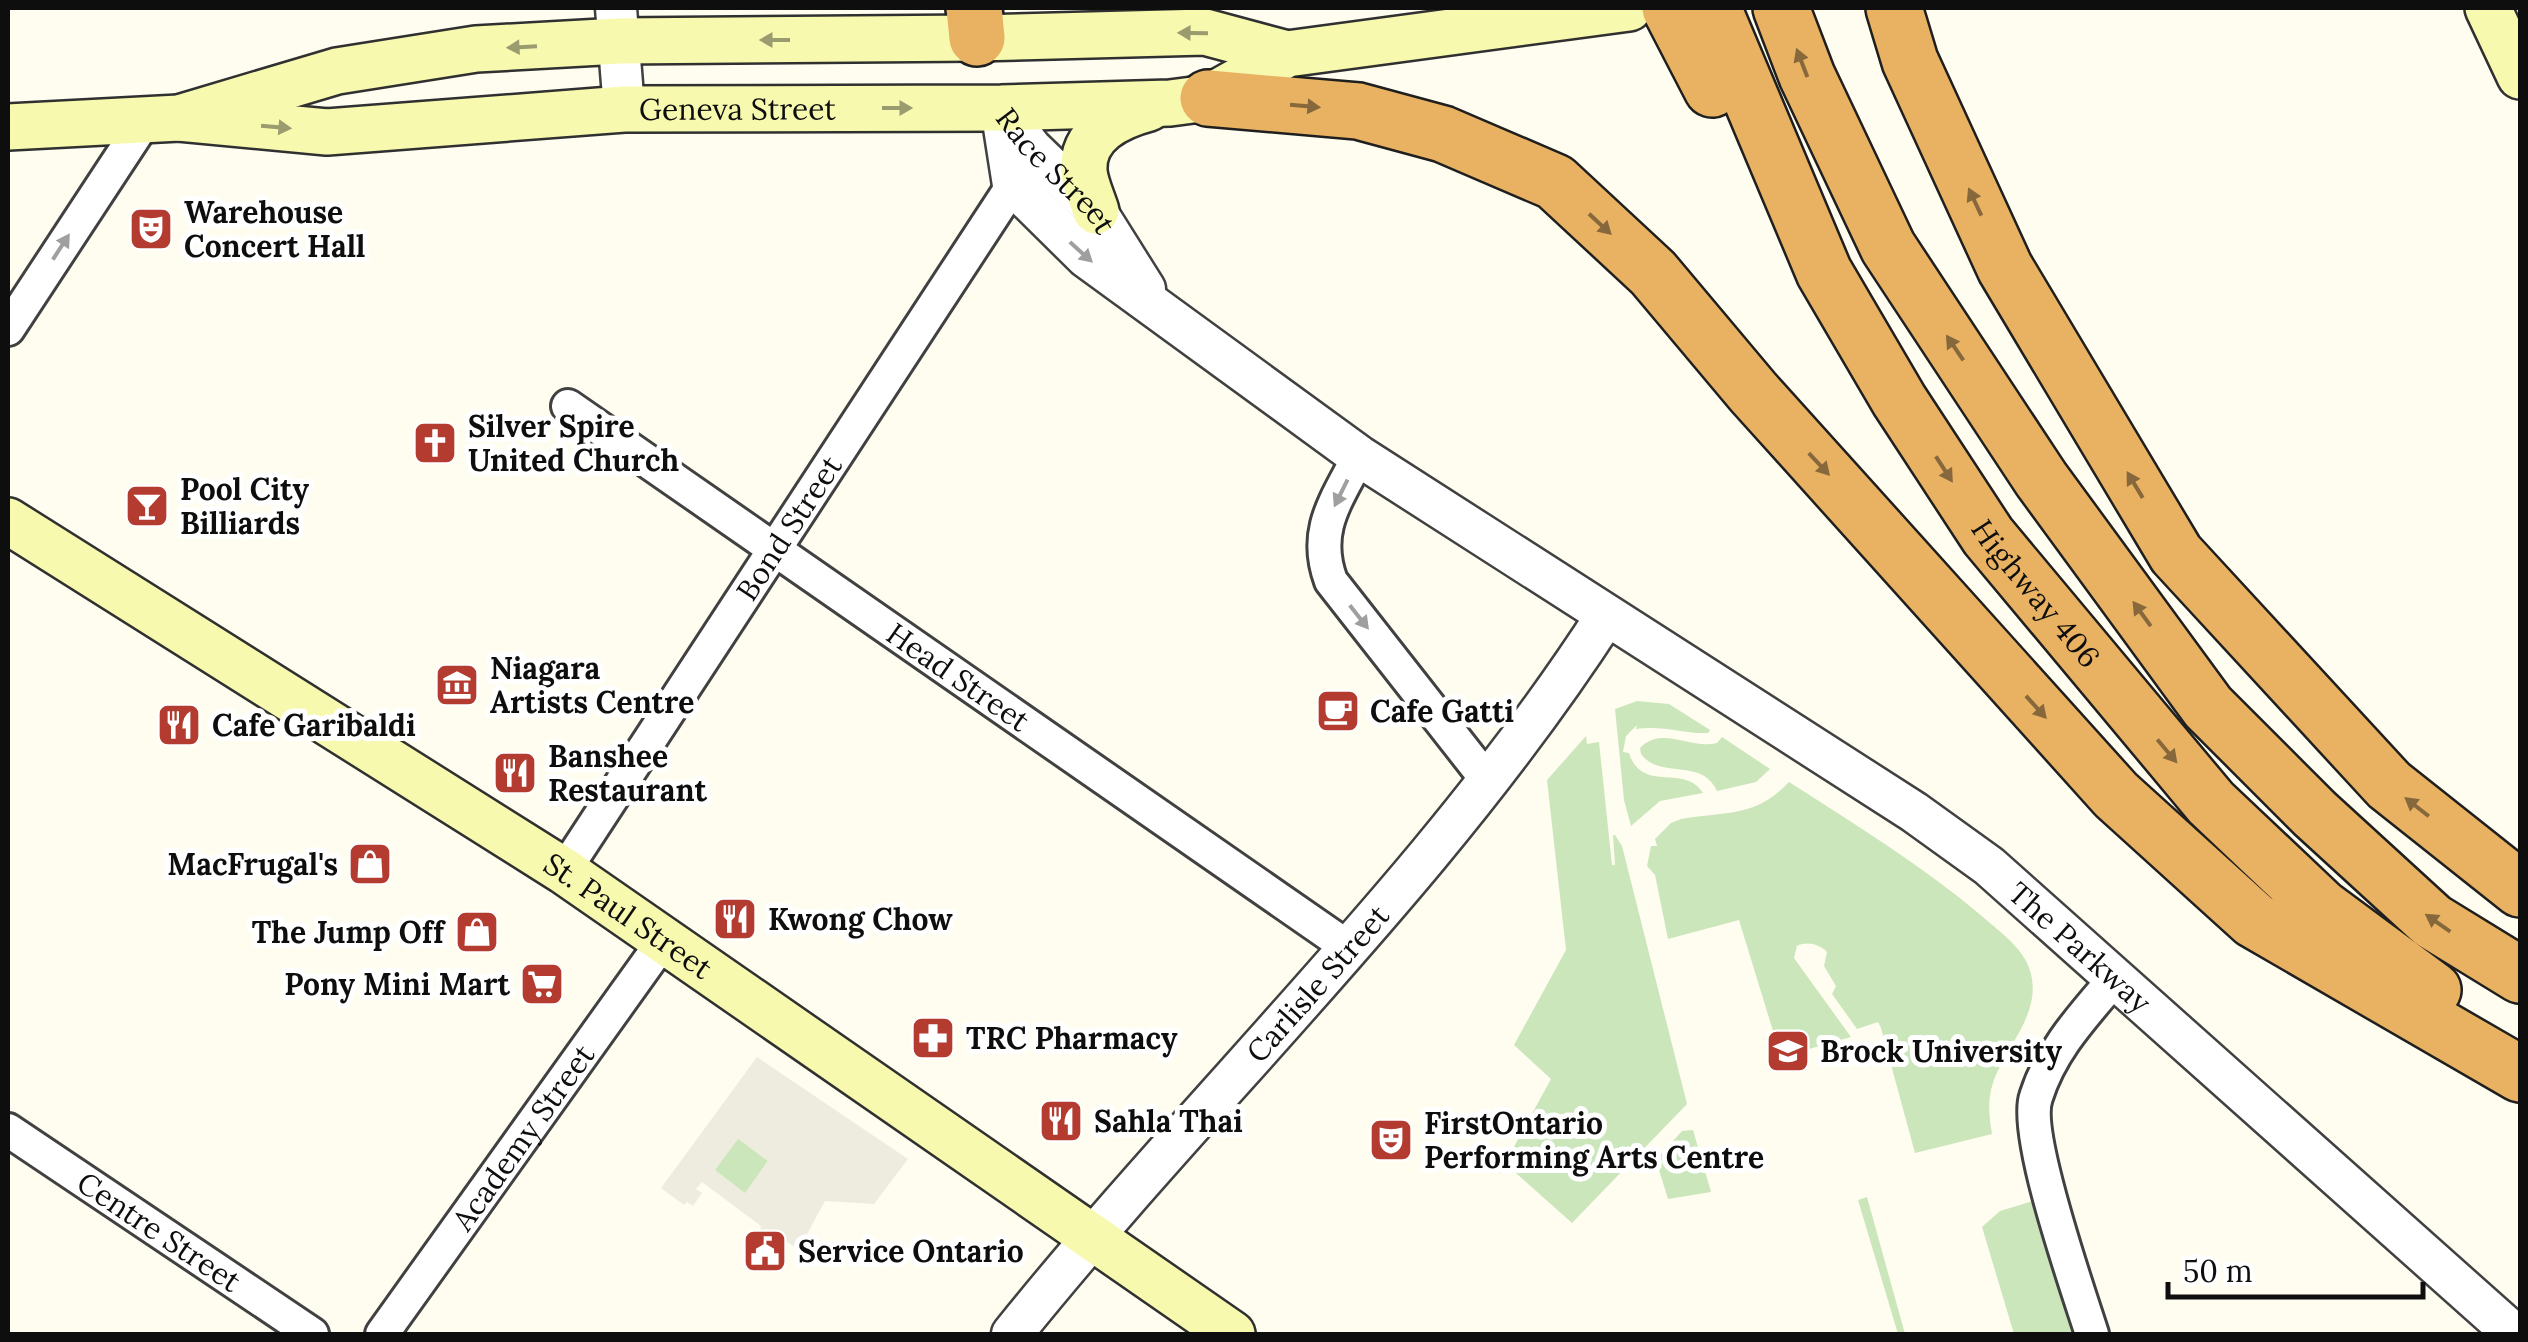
<svg xmlns="http://www.w3.org/2000/svg" width="2528" height="1342" viewBox="0 0 2528 1342" font-family="Lora,serif">
<style>
.green{fill:#cce6bb}
.plaza{fill:#eeecdf;fill-rule:evenodd}
.lines{fill:none;stroke-linecap:round;stroke-linejoin:round}
.minor-casing{stroke:#414141;stroke-width:38}
.tertiary-casing{stroke:#414141;stroke-width:45}
.secondary-casing{stroke:#303030;stroke-width:50}
.motorway-casing{stroke:#1f1f1f;stroke-width:60}
.minor{stroke:#fff;stroke-width:32}
.tertiary{stroke:#fff;stroke-width:40}
.secondary{stroke:#f7f9af;stroke-width:45}
.motorway{stroke:#e9b262;stroke-width:55}
.oneway{fill:#9a9b6f}
.oneway2{fill:#86683c}
.oneway3{fill:#9f9f9f}
.labels{text-anchor:middle;dominant-baseline:central;stroke-width:10;stroke-linejoin:round;paint-order:stroke}
.street-label{font-size:30px;fill:#0e0e0e;stroke:#fff}
.poi-label{font-size:30px;font-weight:bold;fill:#0e0e0e;stroke:#fff;text-anchor:start}
</style>
<rect width="100%" height="100%" fill="#fefdef"/>
<g class="green">
<path d="M 1637,701 L 1669,704 L 1710,730 L 1708,733 C 1682,734 1664,725 1636,729 L 1637,725 L 1626,736 L 1623,752 L 1629,753 C 1642,794 1685,763 1703,793 L 1660,801 L 1631,826 L 1624,800 L 1615,709 Z"/>
<path d="M 1586,736 L 1587,744 L 1599,742 L 1612,865 L 1615,865 L 1613,835 L 1615,835 L 1622,846 L 1687,1104 L 1572,1223 L 1509,1167 L 1499,1174 L 1551,1079 L 1514,1045 L 1566,950 L 1547,780 Z"/>
<path d="M 1722,737 L 1770,769 L 1756,782 L 1717,791 C 1702,757 1660,780 1641,754 L 1640,748 C 1662,725 1690,750 1717,743 Z"/>
<path d="M 1789,782 C 1856,825 1923,866 1983,917 C 1998,930 2017,944 2026,961 C 2032,972 2034,986 2032,998 C 2026,1034 1995,1061 1990,1096 C 1988,1108 1990,1122 1992,1134 L 1915,1153 L 1881,1028 L 1878,1022 L 1857,1029 L 1832,994 L 1836,986 L 1824,966 L 1827,952 C 1819,944 1807,941 1797,946 L 1794,958 L 1851,1037 L 1781,1057 L 1739,920 L 1668,939 L 1655,875 L 1647,866 L 1651,846 L 1657,846 L 1655,839 L 1671,823 L 1681,819 C 1726,811 1755,818 1789,782 Z"/>
<path d="M 1693,1130 L 1711,1192 L 1668,1199 L 1656,1160 L 1682,1131 Z"/>
<path d="M 738,1138 L 768,1161 L 745,1194 L 714,1170 Z"/>
<path d="M 1867,1197 L 1905,1334 L 1898,1334 L 1858,1200 Z"/>
<path d="M 2033,1201 L 2073,1334 L 2014,1334 L 1982,1227 L 2000,1211 Z"/>
</g>
<path class="plaza" d="M 757,1057 L 908,1159 L 874,1204 L 825,1201 L 799,1249 L 774,1235 L 771,1243 L 759,1234 L 761,1226 L 702,1182 L 696,1189 L 702,1193 L 693,1206 L 687,1202 L 684,1205 L 661,1188 ZM 738,1139 L 768,1161 L 745,1193 L 715,1170 Z"/>
<g class="lines">
<defs>
<g id="minor">
<path d="M 8,329 L 144,122"/>
<path id="s1" d="M 568,406 L 1349,948"/>
<path d="M 1359,456 C 1337,500 1312,530 1331,581 L 1487,780"/>
<path id="s2" d="M 564,871 L 1013,185"/>
<path id="s3" d="M 8,1130 L 312,1334"/>
<path id="s4" d="M 382,1334 L 664,940"/>
<path d="M 2092,1334 C 2078,1290 2023,1134 2036,1097 C 2051,1049 2084,1015 2116,977"/>
</g>
<g id="tertiary">
<path d="M 616,8 L 624,109"/>
<path id="s5" d="M 1001,108 L 1013,185 L 1086,257 L 1359,456 L 1914,812 L 1989,866 L 2514,1334"/>
<path id="s6" d="M 1004,113 L 1031,148 L 1096,211 L 1145,289"/>
<path id="s7" d="M 1012,1334 C 1206,1093 1437,878 1606,616"/>
</g>
<g id="secondary">
<path d="M 2488,8 L 2520,76"/>
<path id="s8" d="M 179,118 L 327,132 L 624,109 L 1001,108 L 1170,103 L 1208,98 L 1287,54 L 1629,8"/>
<path d="M 8,127 L 179,118 L 337,71 L 476,49 L 619,41 L 977,38 L 1205,32 L 1287,54"/>
<path d="M 1096,211 C 1092,198 1085,184 1084,171 C 1081,133 1119,116 1149,108"/>
<path id="s9" d="M 8,521 L 564,871 L 1232,1334"/>
</g>
<g id="motorway">
<path d="M 974,8 L 977,38"/>
<path d="M 1670,8 L 1712,89"/>
<path id="s10" d="M 1713,8 L 1824,272 L 1899,400 L 1988,536 L 2211,803 L 2321,907 L 2433,990"/>
<path d="M 1781,8 L 1807,76 L 1888,247 L 2041,479 L 2208,707 L 2315,814 L 2432,921 L 2520,975"/>
<path d="M 1894,8 L 1910,61 L 2005,268 L 2176,554 L 2389,785 L 2520,889"/>
<path d="M 1208,98 L 1358,111 L 1443,134 L 1555,182 L 1653,273 L 1753,392 L 2116,795 L 2254,920 L 2520,1074"/>
</g>
</defs>
<use href="#minor" class="minor-casing"/>
<use href="#tertiary" class="tertiary-casing"/>
<use href="#secondary" class="secondary-casing"/>
<use href="#motorway" class="motorway-casing"/>
<use href="#minor" class="minor"/>
<use href="#tertiary" class="tertiary"/>
<use href="#secondary" class="secondary"/>
<use href="#motorway" class="motorway"/>
</g>
<defs><path id="oneway-solid" d="M-6-.8H1V-3.2L6.5 0L1 3.2V.8H-6Z" transform="scale(2.5)"/></defs>
<g class="oneway">
<use href="#oneway-solid" transform="translate(1193 33) rotate(-179)"/>
<use href="#oneway-solid" transform="translate(775 40) rotate(180)"/>
<use href="#oneway-solid" transform="translate(522 47) rotate(177)"/>
<use href="#oneway-solid" transform="translate(897 108)"/>
<use href="#oneway-solid" transform="translate(276 127) rotate(5)"/>
</g>
<g class="oneway2">
<use href="#oneway-solid" transform="translate(1802 63) rotate(-111)"/>
<use href="#oneway-solid" transform="translate(1305 106) rotate(5)"/>
<use href="#oneway-solid" transform="translate(1975 202) rotate(-115)"/>
<use href="#oneway-solid" transform="translate(1600 224) rotate(43)"/>
<use href="#oneway-solid" transform="translate(1955 348) rotate(-124)"/>
<use href="#oneway-solid" transform="translate(1819 464) rotate(47)"/>
<use href="#oneway-solid" transform="translate(1944 469) rotate(57)"/>
<use href="#oneway-solid" transform="translate(2135 485) rotate(-121)"/>
<use href="#oneway-solid" transform="translate(2142 614) rotate(-126)"/>
<use href="#oneway-solid" transform="translate(2036 707) rotate(48)"/>
<use href="#oneway-solid" transform="translate(2167 751) rotate(50)"/>
<use href="#oneway-solid" transform="translate(2417 807) rotate(-142)"/>
<use href="#oneway-solid" transform="translate(2438 923) rotate(-145)"/>
</g>
<g class="oneway3">
<use href="#oneway-solid" transform="translate(61 247) rotate(-57)"/>
<use href="#oneway-solid" transform="translate(1081 252) rotate(42)"/>
<use href="#oneway-solid" transform="translate(1341 493) rotate(116)"/>
<use href="#oneway-solid" transform="translate(1359 617) rotate(52)"/>
</g>
<defs>
<symbol id="theatre-square" viewBox="-11 -11 22 22"><rect x="-9" y="-9" width="18" height="18" rx="4" fill="#b33b30" stroke="#fff"/><path d="M-5-5.5Q0-4 5-5.5V0Q5 5 0 6Q-5 5-5 0ZM-3.3-2.5H-1v1.5H-3.3ZM1-2.5H3.3v1.5H1ZM-2.8 1Q0 5.5 2.8 1Z" fill="#fff"/></symbol>
<symbol id="church-square" viewBox="-11 -11 22 22"><rect x="-9" y="-9" width="18" height="18" rx="4" fill="#b33b30" stroke="#fff"/><path d="M-1.2-6h2.4v3.5h3.3v2.4h-3.3V6h-2.4V-.1h-3.3v-2.4h3.3Z" fill="#fff"/></symbol>
<symbol id="bar-square" viewBox="-11 -11 22 22"><rect x="-9" y="-9" width="18" height="18" rx="4" fill="#b33b30" stroke="#fff"/><path d="M-6-5H6L.8 .8V4.5H3.5V6h-7V4.5H-.8V.8Z" fill="#fff"/></symbol>
<symbol id="museum-square" viewBox="-11 -11 22 22"><rect x="-9" y="-9" width="18" height="18" rx="4" fill="#b33b30" stroke="#fff"/><path d="M0-6L6-3V-2H-6V-3ZM-5-1h2V3h-2ZM-1-1h2V3h-2ZM3-1h2V3H3ZM-6 4H6V6H-6Z" fill="#fff"/></symbol>
<symbol id="cafe-square" viewBox="-11 -11 22 22"><rect x="-9" y="-9" width="18" height="18" rx="4" fill="#b33b30" stroke="#fff"/><path d="M-5.5-4.5H6V0H3Q3 3.5 0 3.5H-2.5Q-5.5 3.5-5.5 0ZM3-3.2v2h1.7v-2ZM-6 4.5H4V6H-6Z" fill="#fff"/></symbol>
<symbol id="restaurant-square" viewBox="-11 -11 22 22"><rect x="-9" y="-9" width="18" height="18" rx="4" fill="#b33b30" stroke="#fff"/><path d="M-5-6h1v4h1v-4h1v4h1v-4h1v5L-1.5 .5V6h-2V.5L-5-1ZM5-6V6H3V1.5H1.5Q1.5-4 5-6Z" fill="#fff"/></symbol>
<symbol id="shop-square" viewBox="-11 -11 22 22"><rect x="-9" y="-9" width="18" height="18" rx="4" fill="#b33b30" stroke="#fff"/><path d="M-5-2.5h2.3a2.7 3.5 0 0 1 5.4 0H5L5.5 6h-11ZM-1.5-2.5h3a1.5 2.3 0 0 0-3 0Z" fill="#fff"/></symbol>
<symbol id="supermarket-square" viewBox="-11 -11 22 22"><rect x="-9" y="-9" width="18" height="18" rx="4" fill="#b33b30" stroke="#fff"/><path d="M-6-5.5h2.5l.6 2H6L4.5 2H-2.5L-4.4-4H-6ZM-1.5 3.2a1.3 1.3 0 1 0 .1 0ZM3 3.2a1.3 1.3 0 1 0 .1 0Z" fill="#fff"/></symbol>
<symbol id="pharmacy-square" viewBox="-11 -11 22 22"><rect x="-9" y="-9" width="18" height="18" rx="4" fill="#b33b30" stroke="#fff"/><path d="M-2-6h4v4h4v4h-4v4h-4v-4h-4v-4h4Z" fill="#fff"/></symbol>
<symbol id="university-square" viewBox="-11 -11 22 22"><rect x="-9" y="-9" width="18" height="18" rx="4" fill="#b33b30" stroke="#fff"/><path d="M0-5L7-2L0 1L-7-2ZM-4 1L0 2.5L4 1V4Q0 6-4 4Z" fill="#fff"/></symbol>
<symbol id="civic-square" viewBox="-11 -11 22 22"><rect x="-9" y="-9" width="18" height="18" rx="4" fill="#b33b30" stroke="#fff"/><path d="M-.6-6.5H3V-4.5H.6V-3L4-1V1h2V6H-6V1h2V-1L-.6-3ZM-1.2 2.5V6h2.4V2.5Z" fill="#fff"/></symbol>
</defs>
<g fill-rule="evenodd">
<use href="#theatre-square" x="126" y="204" width="50" height="50"/>
<use href="#church-square" x="410" y="418" width="50" height="50"/>
<use href="#bar-square" x="122" y="481" width="50" height="50"/>
<use href="#museum-square" x="432" y="660" width="50" height="50"/>
<use href="#cafe-square" x="1313" y="686" width="50" height="50"/>
<use href="#restaurant-square" x="154" y="700" width="50" height="50"/>
<use href="#restaurant-square" x="490" y="748" width="50" height="50"/>
<use href="#shop-square" x="345" y="839" width="50" height="50"/>
<use href="#restaurant-square" x="710" y="894" width="50" height="50"/>
<use href="#shop-square" x="452" y="907" width="50" height="50"/>
<use href="#supermarket-square" x="517" y="959" width="50" height="50"/>
<use href="#pharmacy-square" x="908" y="1013" width="50" height="50"/>
<use href="#university-square" x="1763" y="1026" width="50" height="50"/>
<use href="#restaurant-square" x="1036" y="1096" width="50" height="50"/>
<use href="#theatre-square" x="1366" y="1115" width="50" height="50"/>
<use href="#civic-square" x="740" y="1226" width="50" height="50"/>
</g>
<g class="labels">
<g class="street-label">
<text stroke="none"><textPath href="#s8" startOffset="560">Geneva Street</textPath></text>
<text stroke="none"><textPath href="#s6" startOffset="78">Race Street</textPath></text>
<text stroke="none"><textPath href="#s2" startOffset="410">Bond Street</textPath></text>
<text stroke="none"><textPath href="#s10" startOffset="672">Highway 406</textPath></text>
<text stroke="none"><textPath href="#s1" startOffset="475">Head Street</textPath></text>
<text stroke="none"><textPath href="#s9" startOffset="735">St. Paul Street</textPath></text>
<text stroke="none"><textPath href="#s5" startOffset="1392">The Parkway</textPath></text>
<text stroke="none"><textPath href="#s7" startOffset="465">Carlisle Street</textPath></text>
<text stroke="none"><textPath href="#s4" startOffset="242">Academy Street</textPath></text>
<text stroke="none"><textPath href="#s3" startOffset="182">Centre Street</textPath></text>
</g>
<g class="poi-label">
<text x="184" y="212">Warehouse<tspan x="184" dy="34">Concert Hall</tspan></text>
<text x="468" y="426">Silver Spire<tspan x="468" dy="34">United Church</tspan></text>
<text x="180" y="489">Pool City<tspan x="180" dy="34">Billiards</tspan></text>
<text x="490" y="668">Niagara<tspan x="490" dy="34">Artists Centre</tspan></text>
<text x="1370" y="711">Cafe Gatti</text>
<text x="212" y="725">Cafe Garibaldi</text>
<text x="548" y="756">Banshee<tspan x="548" dy="34">Restaurant</tspan></text>
<text x="338" y="864" text-anchor="end">MacFrugal's</text>
<text x="768" y="919">Kwong Chow</text>
<text x="444" y="932" text-anchor="end">The Jump Off</text>
<text x="510" y="984" text-anchor="end">Pony Mini Mart</text>
<text x="966" y="1038">TRC Pharmacy</text>
<text x="1820" y="1051">Brock University</text>
<text x="1094" y="1121">Sahla Thai</text>
<text x="1424" y="1123">FirstOntario<tspan x="1424" dy="34">Performing Arts Centre</tspan></text>
<text x="798" y="1251">Service Ontario</text>
</g>
</g>
<rect width="2528" height="1342" fill="none" stroke="#0e0e0e" stroke-width="20"/>
<path d="M2168 1282v15h255v-15" fill="none" stroke="#0e0e0e" stroke-width="5"/>
<text x="2183" y="1282" font-size="30" fill="#0e0e0e" stroke="#ffffff" stroke-width="8" paint-order="stroke">50 m</text>
</svg>
